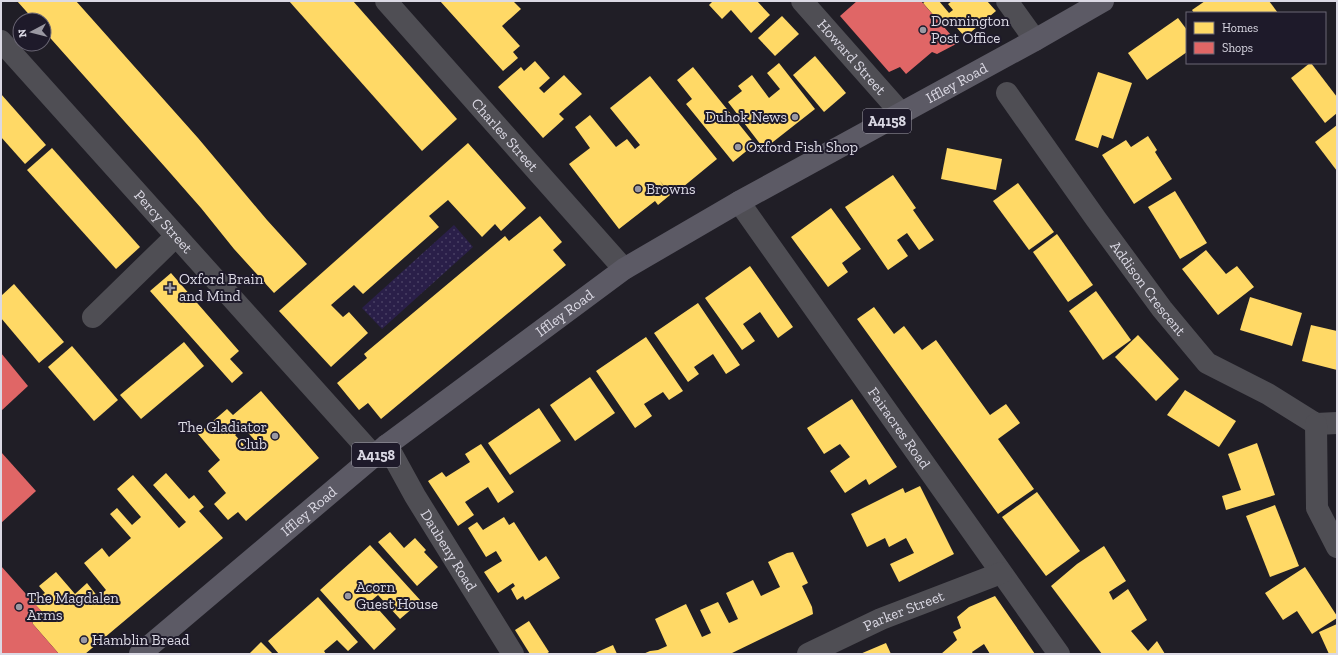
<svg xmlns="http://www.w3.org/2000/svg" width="1338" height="655" viewBox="0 0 1338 655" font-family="'Zilla Slab',serif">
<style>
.grass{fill:url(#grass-dots)}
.homes{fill:#ffd966;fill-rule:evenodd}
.shops{fill:#e06666}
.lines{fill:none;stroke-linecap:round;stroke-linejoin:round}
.minor{stroke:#4f4e54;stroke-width:22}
.primary{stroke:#5c5a65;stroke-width:22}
.poi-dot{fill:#9a98a2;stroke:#1e1a2a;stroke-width:1.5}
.labels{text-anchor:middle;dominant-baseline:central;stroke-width:4;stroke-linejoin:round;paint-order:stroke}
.shield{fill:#1e1a2a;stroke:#a2a0ac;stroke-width:1}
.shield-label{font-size:14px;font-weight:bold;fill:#dbd9e4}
.poi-label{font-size:15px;fill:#dbd9e4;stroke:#1e1a2a;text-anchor:start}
.street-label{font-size:15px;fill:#dbd9e4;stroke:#1e1a2a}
</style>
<defs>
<pattern id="grass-dots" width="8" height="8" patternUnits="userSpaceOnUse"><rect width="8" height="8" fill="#2a1f49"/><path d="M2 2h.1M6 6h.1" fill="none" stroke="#483f63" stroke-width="1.8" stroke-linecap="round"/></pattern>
</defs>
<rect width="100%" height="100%" fill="#201e26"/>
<path class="grass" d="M 454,225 L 473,247 L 382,329 L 362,308 Z"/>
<g class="homes">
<path d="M 17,1 L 76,1 L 198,138 L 267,220 L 307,264 L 274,293 L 234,249 L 201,208 L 165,167 L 44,31 L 44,20 L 34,20 Z"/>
<path d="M 289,1 L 353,1 L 457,119 L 422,151 Z"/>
<path d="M 440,1 L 513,1 L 521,9 L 502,26 L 520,46 L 513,52 L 518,58 L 503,71 Z"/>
<path d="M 713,1 L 757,1 L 770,15 L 751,33 L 731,10 L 722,19 L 709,5 Z"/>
<path d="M 926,1 L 939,1 L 949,13 L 953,10 L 948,4 L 952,1 L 987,1 L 996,11 L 965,37 L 949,19 L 942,25 L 923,3 Z"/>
<path d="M 1205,1 L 1269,1 L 1278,13 L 1194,13 L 1192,10 Z"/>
<path d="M 782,16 L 799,34 L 775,56 L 758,38 Z"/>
<path d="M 1178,18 L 1187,30 L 1187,52 L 1147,80 L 1128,53 Z"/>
<path d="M 815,56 L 846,93 L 824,112 L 793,75 Z"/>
<path d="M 535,61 L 550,78 L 539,88 L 544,93 L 564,75 L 582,94 L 559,114 L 564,119 L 543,138 L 498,87 L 521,67 L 524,71 Z"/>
<path d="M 779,63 L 815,109 L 764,149 L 728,102 L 742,91 L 738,86 L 752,75 L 769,98 L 780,89 L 767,73 Z"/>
<path d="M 1310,63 L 1311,63 L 1337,97 L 1337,113 L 1325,123 L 1291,78 Z"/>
<path d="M 693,67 L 755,144 L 733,162 L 686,104 L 692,99 L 677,80 Z"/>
<path d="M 1098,72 L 1132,83 L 1113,139 L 1102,135 L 1098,148 L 1075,140 Z"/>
<path d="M 650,76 L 717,159 L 672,196 L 660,181 L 670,195 L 658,205 L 655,201 L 619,229 L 569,164 L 590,148 L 575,127 L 590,115 L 616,147 L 627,139 L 635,149 L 640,145 L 610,108 Z"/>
<path d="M 1,94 L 46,145 L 25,164 L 1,137 Z"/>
<path d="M 1337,125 L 1337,171 L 1315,142 Z"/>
<path d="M 1148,136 L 1157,150 L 1155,152 L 1172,179 L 1134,204 L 1102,155 L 1126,140 L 1131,147 Z"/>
<path d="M 468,143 L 526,208 L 501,231 L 495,224 L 482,237 L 448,200 L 429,216 L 439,227 L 363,294 L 354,285 L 331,305 L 343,317 L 349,312 L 368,333 L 331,367 L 279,311 Z"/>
<path d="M 52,148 L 140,247 L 116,269 L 27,170 Z"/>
<path d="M 947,148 L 1002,159 L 996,190 L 941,179 Z"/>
<path d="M 893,175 L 916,208 L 913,210 L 934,240 L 919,250 L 907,233 L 897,240 L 908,256 L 888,270 L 845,207 Z"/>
<path d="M 1018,183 L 1054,232 L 1029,250 L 993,201 Z"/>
<path d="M 1175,191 L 1207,243 L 1180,259 L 1148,207 Z"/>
<path d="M 831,208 L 861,249 L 842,263 L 848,272 L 828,287 L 791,237 Z"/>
<path d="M 540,216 L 562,242 L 553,250 L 566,265 L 381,419 L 368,403 L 359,410 L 337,383 L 367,358 L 364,354 L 505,236 L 509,241 Z"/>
<path d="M 1057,234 L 1093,285 L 1068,302 L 1033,252 Z"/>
<path d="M 1206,250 L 1226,274 L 1237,266 L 1254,287 L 1218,315 L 1182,269 Z"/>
<path d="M 750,266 L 793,327 L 778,338 L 760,312 L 743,324 L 755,341 L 742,350 L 705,298 Z"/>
<path d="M 171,273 L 239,351 L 230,359 L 243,373 L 232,383 L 150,291 Z"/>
<path d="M 14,284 L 64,342 L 39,363 L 1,318 L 1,296 Z"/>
<path d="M 1096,291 L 1131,340 L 1103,360 L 1069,311 Z"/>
<path d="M 1250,297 L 1302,313 L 1292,346 L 1240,330 Z"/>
<path d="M 698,303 L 740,365 L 726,374 L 713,354 L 694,367 L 699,374 L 688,382 L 654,333 Z"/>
<path d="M 874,307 L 894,334 L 904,326 L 922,350 L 936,340 L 990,415 L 1006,404 L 1020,423 L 998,439 L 1034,489 L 998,514 L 857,319 Z"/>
<path d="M 1311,325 L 1337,331 L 1337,370 L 1302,361 Z"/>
<path d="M 1138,335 L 1179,379 L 1156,401 L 1115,357 Z"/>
<path d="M 646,337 L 683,391 L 669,400 L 663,392 L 644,404 L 652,416 L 635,428 L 596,371 Z"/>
<path d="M 184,342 L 204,366 L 141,419 L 120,395 Z"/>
<path d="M 72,346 L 118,400 L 94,421 L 48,367 Z"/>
<path d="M 590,377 L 615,413 L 575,441 L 550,405 Z"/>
<path d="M 1185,390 L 1236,421 L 1219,447 L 1167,415 Z"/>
<path d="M 261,391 L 319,458 L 246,521 L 238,512 L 228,520 L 214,504 L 226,493 L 208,471 L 220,460 L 198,434 L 227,409 L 233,415 ZM 244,428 L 258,444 L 252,449 L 246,447 L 235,435 Z"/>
<path d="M 852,399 L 897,467 L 869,485 L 866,479 L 845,493 L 830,471 L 850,457 L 840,444 L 824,454 L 807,428 Z"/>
<path d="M 539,408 L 561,441 L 510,475 L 488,443 Z"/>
<path d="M 1257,443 L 1275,495 L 1226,510 L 1222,496 L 1241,490 L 1228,454 Z"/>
<path d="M 481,444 L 514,492 L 498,503 L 488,487 L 465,502 L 474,515 L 458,526 L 428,481 L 442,472 L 446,477 L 470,462 L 465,454 Z"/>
<path d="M 166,473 L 189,499 L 194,495 L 204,507 L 199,511 L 223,538 L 85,654 L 59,654 L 32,623 L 43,613 L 32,601 L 45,593 L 39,586 L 56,572 L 75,594 L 87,583 L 98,597 L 106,590 L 84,563 L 102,548 L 109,557 L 131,538 L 110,514 L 117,508 L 132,525 L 141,517 L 117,489 L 133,475 L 179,528 L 186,522 L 153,485 Z"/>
<path d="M 920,486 L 954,554 L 899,582 L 890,564 L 914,553 L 906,538 L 889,547 L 885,538 L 867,547 L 851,514 L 903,488 L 905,493 Z"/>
<path d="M 1037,492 L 1080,551 L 1046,576 L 1002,517 Z"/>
<path d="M 1275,505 L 1299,566 L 1270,577 L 1246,516 Z"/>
<path d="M 504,517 L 509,525 L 514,522 L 539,561 L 546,556 L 560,578 L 525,600 L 523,596 L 517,600 L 511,589 L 515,586 L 513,583 L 498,593 L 484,572 L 502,561 L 496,551 L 486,557 L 468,528 L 477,522 L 483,530 Z"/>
<path d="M 390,532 L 404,548 L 415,538 L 426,550 L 424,552 L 438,567 L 417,586 L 378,542 Z"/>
<path d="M 370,545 L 421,601 L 400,619 L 378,595 L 371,601 L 396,629 L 374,650 L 320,590 Z"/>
<path d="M 1104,546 L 1126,581 L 1109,592 L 1113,600 L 1128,589 L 1147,620 L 1131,631 L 1148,651 L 1157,641 L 1165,654 L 1102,654 L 1051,586 L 1077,564 Z"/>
<path d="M 793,552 L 808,583 L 802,586 L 812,607 L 813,614 L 730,654 L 643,654 L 650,651 L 658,650 L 667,646 L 655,619 L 686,604 L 702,637 L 711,633 L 700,610 L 718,602 L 729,623 L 738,619 L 726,593 L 753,580 L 761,596 L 780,587 L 768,562 L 787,553 Z"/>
<path d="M 1305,567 L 1337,616 L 1337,618 L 1312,634 L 1297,611 L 1283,620 L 1265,593 Z"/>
<path d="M 995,596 L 1035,654 L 990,654 L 984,644 L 972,652 L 973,654 L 941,654 L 957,640 L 953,632 L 961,628 L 957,617 L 969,607 Z"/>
<path d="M 318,597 L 358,642 L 348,651 L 337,640 L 324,651 L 326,654 L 279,654 L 268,641 Z"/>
<path d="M 529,621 L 549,652 L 546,654 L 530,654 L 515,630 Z"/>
<path d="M 1337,624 L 1337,654 L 1329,654 L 1319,632 Z"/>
<path d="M 261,642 L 273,654 L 249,654 Z"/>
<path d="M 886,643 L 891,654 L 860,654 Z"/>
<path d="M 613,645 L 617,654 L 593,654 Z"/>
</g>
<g class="shops">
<path d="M 857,1 L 921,1 L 958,43 L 937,54 L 932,52 L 906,74 L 900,67 L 889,72 L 840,16 Z"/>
<path d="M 1,353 L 28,386 L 1,411 Z"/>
<path d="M 1,452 L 36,491 L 1,523 Z"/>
<path d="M 1,566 L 43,613 L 32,623 L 59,654 L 1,654 Z"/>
</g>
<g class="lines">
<g class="minor">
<path id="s1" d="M 386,1 L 624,269"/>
<path id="s2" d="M 802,1 L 901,113"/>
<path d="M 1007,1 L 1035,40"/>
<path id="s3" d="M 1,41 L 374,456"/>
<path id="s4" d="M 1007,93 L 1096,219 L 1162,309 L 1207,363 L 1268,394 L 1316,424 L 1337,423"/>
<path id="s5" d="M 739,202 L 1059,654"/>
<path d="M 93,317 L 176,236"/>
<path d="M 1316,424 L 1317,508 L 1337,547"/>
<path id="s6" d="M 387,445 L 415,496 L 513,654"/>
<path id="s7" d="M 808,654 L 881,619 L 1001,573"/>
</g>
<path class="primary" id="s8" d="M 140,654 L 387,445 L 624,269 L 739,202 L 1035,40 L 1103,1"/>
</g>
<g class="poi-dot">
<circle cx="923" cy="30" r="4"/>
<circle cx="795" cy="117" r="4"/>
<circle cx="738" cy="147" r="4"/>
<circle cx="638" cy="189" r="4"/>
<path d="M168 282h4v4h4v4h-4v4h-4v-4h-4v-4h4z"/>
<circle cx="275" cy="436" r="4"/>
<circle cx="348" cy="596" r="4"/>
<circle cx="19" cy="607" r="4"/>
<circle cx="84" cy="640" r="4"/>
</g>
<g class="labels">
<g class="shield">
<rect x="863" y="109" width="48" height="24" rx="3"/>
<rect x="352" y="443" width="48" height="24" rx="3"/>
</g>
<g class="shield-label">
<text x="887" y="121">A4158</text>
<text x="376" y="455">A4158</text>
</g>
<g class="poi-label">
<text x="931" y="21">Donnington<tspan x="931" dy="17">Post Office</tspan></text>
<text x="787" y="117" text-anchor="end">Duhok News</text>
<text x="746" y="147">Oxford Fish Shop</text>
<text x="646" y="189">Browns</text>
<text x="179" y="279">Oxford Brain<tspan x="179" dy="17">and Mind</tspan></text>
<text x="267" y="427" text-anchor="end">The Gladiator<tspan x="267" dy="17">Club</tspan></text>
<text x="356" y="587">Acorn<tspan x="356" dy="17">Guest House</tspan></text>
<text x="27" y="598">The Magdalen<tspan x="27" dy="17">Arms</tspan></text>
<text x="92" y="640">Hamblin Bread</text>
</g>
<g class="street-label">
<text stroke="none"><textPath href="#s2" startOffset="75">Howard Street</textPath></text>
<text stroke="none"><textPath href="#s8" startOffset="1000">Iffley Road</textPath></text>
<text stroke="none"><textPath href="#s1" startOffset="179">Charles Street</textPath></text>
<text stroke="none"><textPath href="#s3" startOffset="243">Percy Street</textPath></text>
<text stroke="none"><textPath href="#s4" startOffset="241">Addison Crescent</textPath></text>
<text stroke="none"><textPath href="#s8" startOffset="545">Iffley Road</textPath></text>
<text stroke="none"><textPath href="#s5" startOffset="277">Fairacres Road</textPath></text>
<text stroke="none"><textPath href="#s8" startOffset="221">Iffley Road</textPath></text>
<text stroke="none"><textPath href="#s6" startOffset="122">Daubeny Road</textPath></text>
<text stroke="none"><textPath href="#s7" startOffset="105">Parker Street</textPath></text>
</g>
</g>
<rect width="1338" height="655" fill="none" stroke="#dbd9e4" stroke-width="4"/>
<rect x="1186" y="12" width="140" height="52" fill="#1e1a2a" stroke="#6a6674"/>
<rect x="1194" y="22" width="20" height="12" fill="#ffd966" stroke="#6a6674"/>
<text x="1222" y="32" font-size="12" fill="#dbd9e4">Homes</text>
<rect x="1194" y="42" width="20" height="12" fill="#e06666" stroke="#6a6674"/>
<text x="1222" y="52" font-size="12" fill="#dbd9e4">Shops</text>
<g transform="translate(32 32) rotate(263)"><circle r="19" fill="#1e1a2a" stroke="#6a6674"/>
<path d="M0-3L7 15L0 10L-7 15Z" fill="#9a98a2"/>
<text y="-6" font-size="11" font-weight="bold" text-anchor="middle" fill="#dbd9e4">N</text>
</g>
</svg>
